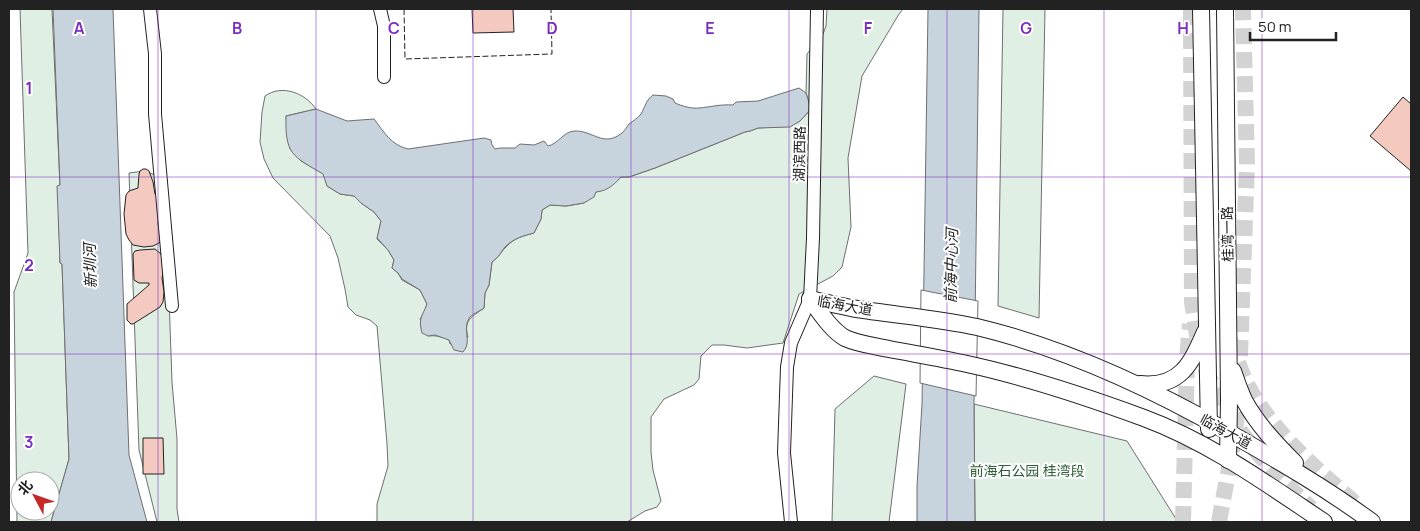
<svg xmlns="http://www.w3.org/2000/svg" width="1420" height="531" viewBox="0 0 1420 531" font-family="Manrope,'Noto Sans SC',sans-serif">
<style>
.green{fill:#e0efe3;stroke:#6f6f6f;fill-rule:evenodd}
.water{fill:#c7d3dd;stroke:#6f6f6f}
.pier{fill:#fff;stroke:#6f6f6f}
.building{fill:#f3c9c0;stroke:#222}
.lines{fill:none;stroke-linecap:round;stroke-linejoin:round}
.major-tunnel{stroke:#d3d3d3;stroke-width:16;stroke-dasharray:16 8;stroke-linecap:butt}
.minor-casing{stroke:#222;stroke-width:14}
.major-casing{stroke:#222;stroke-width:18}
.minor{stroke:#fff;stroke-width:12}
.major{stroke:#fff;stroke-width:16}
.fence{stroke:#222;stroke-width:1;stroke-dasharray:6 2.5;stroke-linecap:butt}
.grid{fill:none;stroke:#7b2cbf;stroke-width:1;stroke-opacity:0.55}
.labels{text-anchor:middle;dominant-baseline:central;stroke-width:4;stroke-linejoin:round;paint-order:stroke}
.street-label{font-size:14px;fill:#222;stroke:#fff}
.park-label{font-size:14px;fill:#2f5e38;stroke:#fff}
.water-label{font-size:15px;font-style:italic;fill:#222;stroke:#fff}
.grid-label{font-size:16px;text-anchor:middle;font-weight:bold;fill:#7b2cbf;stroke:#fff;stroke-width:4;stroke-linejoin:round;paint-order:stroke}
</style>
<rect width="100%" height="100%" fill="#fff"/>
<g class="green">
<path d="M 20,9 L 52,9 L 60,186 L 58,186 L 60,263 L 62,263 L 69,459 L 51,522 L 17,522 L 14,292 L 28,253 ZM 20,481 L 50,481 L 50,511 L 20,511 Z"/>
<path d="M 827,9 L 903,9 L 899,14 L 862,76 L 848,158 L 851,227 L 842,267 L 833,276 L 799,294 L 783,343 L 747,348 L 724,345 L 712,345 L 701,356 L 699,379 L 694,385 L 664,399 L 651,417 L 651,452 L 653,470 L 661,501 L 657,507 L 645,511 L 627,522 L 377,522 L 377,504 L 388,466 L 387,444 L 377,326 L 370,320 L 356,315 L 348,307 L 345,289 L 338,258 L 330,236 L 273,178 L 264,159 L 260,142 L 262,112 L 265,96 C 282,84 305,93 316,109 L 286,116 L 290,149 L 301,161 L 324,174 L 327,186 L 340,194 L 354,196 L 361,203 L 374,212 L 381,221 L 377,239 L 388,250 L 394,260 L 392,268 L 398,273 L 402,280 L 420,290 L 427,304 L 424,313 L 420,319 L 428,336 C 436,335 442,337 449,340 L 450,344 L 468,337 C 463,320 472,317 484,308 L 485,293 L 489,285 L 492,262 C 500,256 500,253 506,247 C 514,238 523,236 534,233 L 541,219 L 542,210 L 550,205 L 566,206 L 584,203 L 596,192 L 621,177 L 629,177 L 655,168 L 745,132 L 750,131 L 758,128 L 790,126 L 800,121 L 811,109 L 806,93 L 807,54 L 823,34 L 826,26 Z"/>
<path d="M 1003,9 L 1045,9 L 1039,318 L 998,306 Z"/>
<path d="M 145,171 L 155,175 L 167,241 L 172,382 L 177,439 L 177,509 L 179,522 L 157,522 L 139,450 L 129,173 Z"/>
<path d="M 874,376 L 906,384 L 889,522 L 832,522 L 835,409 Z"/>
<path d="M 974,404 L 1127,441 L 1178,522 L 975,522 Z"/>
</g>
<g class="water">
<path d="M 53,9 L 113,9 L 129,455 L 147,522 L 51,522 L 69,459 L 62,264 L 60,263 L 57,186 L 60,185 Z"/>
<path d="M 928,9 L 979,9 L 974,404 L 975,522 L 917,522 L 917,486 L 922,404 Z"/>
<path d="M 799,88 L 806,93 L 811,109 L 800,121 L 790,127 L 758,128 L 750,131 L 745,132 L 655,168 L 629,177 L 621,177 C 614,185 607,191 596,192 L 594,197 L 584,203 L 566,206 L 550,205 L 542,210 L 541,219 L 534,233 C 523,236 514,238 505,247 C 500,253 500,256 492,262 L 489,285 L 485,293 L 484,308 C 480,311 474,313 470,317 C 461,328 473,342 463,352 L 454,350 L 449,340 L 435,335 L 428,336 L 422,333 C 418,318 422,317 427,304 L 420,290 L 402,279 L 398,273 L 392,268 L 394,260 L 388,250 L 377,238 L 381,221 L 374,212 L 361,203 L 354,196 L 340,194 L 327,186 L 323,174 C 292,156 285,154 286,116 L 316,109 L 347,121 L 374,119 C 384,132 391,145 408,149 L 484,138 L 491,140 L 492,145 L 495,149 L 500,148 L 515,148 L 520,144 L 534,145 L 544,141 L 548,146 C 558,144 563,132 574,131 C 593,130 603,148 622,133 C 625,130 627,127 629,124 C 633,121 638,118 641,114 C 645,107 646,100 653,95 L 666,96 L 673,99 L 675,103 C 682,106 692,109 699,108 C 711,107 721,104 733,105 L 736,102 L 758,101 Z"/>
</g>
<path class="pier" d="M 921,290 L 978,301 L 976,396 L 920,383 Z"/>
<g class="building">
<path d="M 472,9 L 513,9 L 514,32 L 473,33 Z"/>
<path d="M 1403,97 L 1411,104 L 1411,171 L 1370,136 Z"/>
<path d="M 143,169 L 146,169 L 149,171 L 153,182 L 155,194 L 157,196 L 159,218 L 158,224 L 161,232 L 161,241 L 159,243 L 153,246 L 144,247 L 133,245 L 129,240 L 126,234 L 124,214 L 126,195 L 129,191 L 138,188 L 139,174 L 140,171 Z"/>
<path d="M 155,249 L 161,254 L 163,259 L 163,274 L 162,278 L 164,292 L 163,302 L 160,307 L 133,324 L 131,324 L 127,320 L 127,304 L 149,285 L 149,283 L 139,283 L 134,280 L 133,254 L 135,251 L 140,250 Z"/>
<path d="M 143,438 L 163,438 L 164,474 L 143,474 Z"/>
</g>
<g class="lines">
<g class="major-tunnel">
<path d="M 1191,9 L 1192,302 C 1195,321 1197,341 1202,359 C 1222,418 1266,466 1311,508"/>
<path d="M 1230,340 C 1235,354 1240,369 1246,382 C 1269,429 1318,470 1356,504"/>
<path d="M 1240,356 L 1247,164 L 1243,9"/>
<path d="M 1183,522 L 1187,359 L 1190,324"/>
<path d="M 1219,522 C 1227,476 1238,430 1239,383"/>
</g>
<defs>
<g id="minor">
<path d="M 150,9 L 155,54 L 155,114 L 172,306"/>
<path d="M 380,9 L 384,26 L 384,77"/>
<path d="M 791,522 L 784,453 L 787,367 L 791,343 L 810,299 L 813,238 L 817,9"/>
</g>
<g id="major">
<path d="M 1201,9 L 1209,429"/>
<path d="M 1225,9 L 1229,400 L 1228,460"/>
<path d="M 810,299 C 823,302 837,305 851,308 C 893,315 936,318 977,327 C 1065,348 1149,387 1228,432 C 1277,460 1326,488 1372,522"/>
<path d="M 810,299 C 820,312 831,330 845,338 C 858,344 875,346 889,349 C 915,354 941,358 967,364 C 1027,377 1087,397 1144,418 C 1209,442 1267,484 1324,522"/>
<path d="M 1233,371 C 1236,380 1240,391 1244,400 C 1257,424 1276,444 1295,463"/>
<path d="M 1140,384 C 1180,388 1191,364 1205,332"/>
</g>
</defs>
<use href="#minor" class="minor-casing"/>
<use href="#major" class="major-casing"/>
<use href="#minor" class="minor"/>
<use href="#major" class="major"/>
<path class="fence" d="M 404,9 L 405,59 L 552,54 L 551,9"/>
</g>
<path class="grid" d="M 158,9 L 158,522M 316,9 L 316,522M 473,9 L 473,522M 631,9 L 631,522M 789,9 L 789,522M 947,9 L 947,522M 1104,9 L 1104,522M 1262,9 L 1262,522M 9,177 L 1411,177M 9,354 L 1411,354"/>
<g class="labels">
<g class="street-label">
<text transform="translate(799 154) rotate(-89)">湖滨西路</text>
<text transform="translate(1227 234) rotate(-91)">桂湾一路</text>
<text transform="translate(845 305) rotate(10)">临海大道</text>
<text transform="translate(1226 431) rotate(29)">临海大道</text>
</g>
<g class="park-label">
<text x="1027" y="470">前海石公园 桂湾段</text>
</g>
<g class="water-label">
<text transform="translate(90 266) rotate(-92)">新圳河</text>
<text transform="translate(951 266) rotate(-89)">前海中心河</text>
</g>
</g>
<g class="grid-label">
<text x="79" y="34">A</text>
<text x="237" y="34">B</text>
<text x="394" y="34">C</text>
<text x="552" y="34">D</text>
<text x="710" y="34">E</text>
<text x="868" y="34">F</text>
<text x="1026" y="34">G</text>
<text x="1183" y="34">H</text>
<text x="29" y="94">1</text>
<text x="29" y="271">2</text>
<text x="29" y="448">3</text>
</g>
<rect width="1420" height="531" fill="none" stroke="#222222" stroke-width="20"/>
<g transform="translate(35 496) rotate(311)"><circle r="24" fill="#ffffff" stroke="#a7a7a7"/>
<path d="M0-4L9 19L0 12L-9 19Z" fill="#c62828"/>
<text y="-8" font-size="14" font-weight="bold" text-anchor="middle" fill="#222222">北</text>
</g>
<path d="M1250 32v8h86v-8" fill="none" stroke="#222222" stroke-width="2.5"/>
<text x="1258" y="32" font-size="15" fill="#222222" stroke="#ffffff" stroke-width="4" paint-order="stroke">50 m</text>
</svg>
